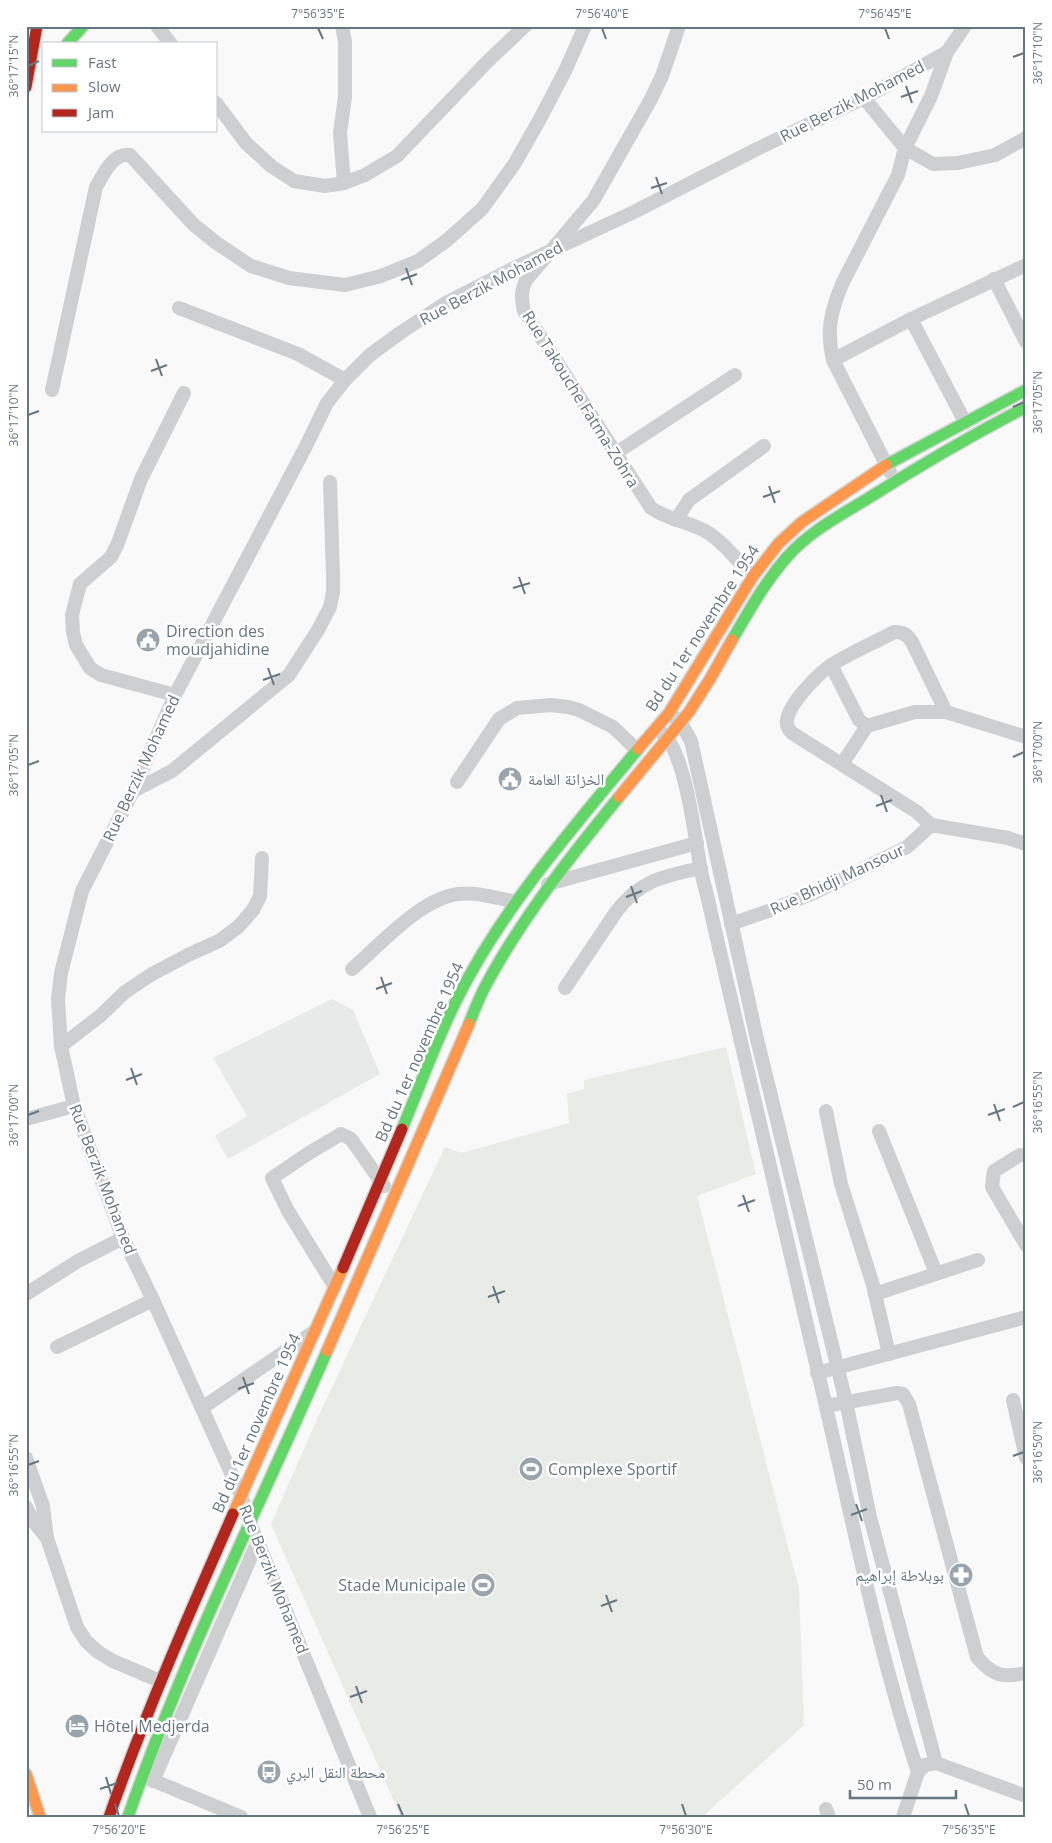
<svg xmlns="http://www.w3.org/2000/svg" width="1052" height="1843" viewBox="0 0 1052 1843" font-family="'Open Sans','Noto Naskh Arabic',sans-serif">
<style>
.built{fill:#e8e9e9}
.green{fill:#e8ebe6}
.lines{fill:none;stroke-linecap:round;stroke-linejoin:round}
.fast-casing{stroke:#d5d6d7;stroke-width:14}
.slow-casing{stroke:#d5d6d7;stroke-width:14}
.jam-casing{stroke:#d5d6d7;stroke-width:14}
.street{stroke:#cecfd0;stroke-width:14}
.fast{stroke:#63d668;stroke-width:11}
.slow{stroke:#ff974d;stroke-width:11}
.jam{stroke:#b3261e;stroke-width:11}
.ticks{fill:none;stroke:#657683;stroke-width:2}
.labels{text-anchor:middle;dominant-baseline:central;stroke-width:5;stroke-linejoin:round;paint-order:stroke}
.street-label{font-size:16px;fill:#657683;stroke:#fff}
.poi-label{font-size:16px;fill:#657683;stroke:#fff;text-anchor:start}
.neatline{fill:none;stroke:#657683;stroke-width:2}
.ticks-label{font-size:12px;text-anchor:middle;fill:#657683}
</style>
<rect width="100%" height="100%" fill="#f9f9f9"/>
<path class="built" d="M 332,999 L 353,1010 L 380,1074 L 228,1159 L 215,1136 L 247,1116 L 213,1058 Z"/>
<path class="green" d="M 726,1047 L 756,1174 L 697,1196 L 799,1589 L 804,1725 L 702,1817 L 401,1817 L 271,1524 L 319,1415 L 445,1147 L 461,1153 L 569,1123 L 567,1094 L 584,1089 L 584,1080 Z"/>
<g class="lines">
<defs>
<g id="fast">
<path d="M 67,44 L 83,26"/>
<path d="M 886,465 L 1026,390"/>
<path d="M 732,640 C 749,611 765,582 787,557 C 809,532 839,516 867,499 C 919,466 972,435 1026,407"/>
<path d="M 469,1024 C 474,1011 479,998 486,985 C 522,918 570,857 619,797"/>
<path d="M 402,1129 C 420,1086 436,1041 457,999 C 503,907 573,828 638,749"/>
<path d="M 128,1817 C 183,1657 260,1506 327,1351"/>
</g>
<g id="slow">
<path d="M 638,749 L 669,713 L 753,576 L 779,543 L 802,522 L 886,465"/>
<path d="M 619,797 L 689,712 L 710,679 L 732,640"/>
<path d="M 327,1351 L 469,1024"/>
<path d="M 233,1514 L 343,1268"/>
<path d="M 26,1774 L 40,1817"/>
</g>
<g id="jam">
<path d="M 26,87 L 37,26"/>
<path d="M 343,1268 L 402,1129"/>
<path d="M 109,1817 C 145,1714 189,1614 233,1514"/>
</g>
</defs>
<use href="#fast" class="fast-casing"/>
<use href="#slow" class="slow-casing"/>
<use href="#jam" class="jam-casing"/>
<g class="street">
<path d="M 157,26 L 171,44"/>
<path d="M 342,26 L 345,42 L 345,97 L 340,133 L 344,183"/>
<path d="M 679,26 L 662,76 L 651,99 L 593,201 L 526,280 C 521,292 521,299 524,311 L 651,508 C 667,519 684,521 701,529 C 720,537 738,562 753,576"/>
<path d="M 864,98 L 905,148 L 933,164 L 958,163 L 995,155 L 1026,138"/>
<path d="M 216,103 L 246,143 L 271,166 L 294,181 L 325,186 L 344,183 L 365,175 L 397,156 L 487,62 L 525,26"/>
<path d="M 994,279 L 1026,342"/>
<path d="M 179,308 L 298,354 L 345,380"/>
<path d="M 833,360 L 911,319"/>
<path d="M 52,390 L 96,187 C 103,175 113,152 130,155 L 193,224 L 215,242 L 251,266 L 289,278 L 345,285 L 381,276 L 418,261 L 446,241 L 482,209 L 515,163 L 541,117 L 566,69 L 585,26"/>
<path d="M 965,422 L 911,319 L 1026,265"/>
<path d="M 616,453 L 735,375"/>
<path d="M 890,472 L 833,360 C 826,330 831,310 843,282 L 898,175 L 905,148 L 931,96 L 947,52 L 965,26"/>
<path d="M 676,520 L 689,500 L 764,446"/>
<path d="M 831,665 L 859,720 L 867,726 L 915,712 L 946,712 L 1026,737"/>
<path d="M 175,695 L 101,675 L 90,668 L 76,645 L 73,632 L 72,615 L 80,584 L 111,557 L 118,543 L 141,479 L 184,393"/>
<path d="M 675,718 L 681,723 L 691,741 L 757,1039 L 846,1402 L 870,1517 L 936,1763"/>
<path d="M 662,733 C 685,751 695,836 700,866 C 703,882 708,897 711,913 C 751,1079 789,1245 827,1411 C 855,1532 879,1654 918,1772"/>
<path d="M 842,764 L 867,726"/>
<path d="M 457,782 L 499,719 L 517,708 L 551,705 L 568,707 L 579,710 L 613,727 L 637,750"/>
<path d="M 133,791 L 172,771 L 289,675 L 318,630 L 330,607 L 333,592 L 333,575 L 330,482"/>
<path d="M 931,825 L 917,812 L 792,733 C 788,729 786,725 787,720 C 789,704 819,672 833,664 C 852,652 874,643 894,632 C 903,632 907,634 912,642 L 946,712"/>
<path d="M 548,884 L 697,843"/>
<path d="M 731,924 L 768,911 L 814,893 L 907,847 L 931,825 L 1008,838 L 1026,844"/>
<path d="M 352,969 C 381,944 420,899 458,894 C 478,892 497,898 516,902"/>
<path d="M 565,988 L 616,912 C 640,880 664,876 701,868"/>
<path d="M 61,1046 L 100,1016 L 125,992 L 152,974 L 190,954 L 219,941 L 238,927 L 253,910 L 260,896 L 262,858"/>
<path d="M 826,1111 L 841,1184 L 873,1285 L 889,1354"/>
<path d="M 26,1119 L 74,1106"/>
<path d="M 879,1131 L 936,1273"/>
<path d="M 1020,1155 L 994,1171 L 992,1187 L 1026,1245"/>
<path d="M 335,1287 L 288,1211 L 272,1178 L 309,1153 L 341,1134 L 351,1139 L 384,1186"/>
<path d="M 26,1294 L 78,1261 L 123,1238"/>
<path d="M 875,1294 L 978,1260"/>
<path d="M 57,1347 L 153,1300"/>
<path d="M 817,1373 L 1026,1317"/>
<path d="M 1013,1400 L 1026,1458"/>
<path d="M 826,1406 L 897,1393 L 903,1394 L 909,1404 L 977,1657 C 993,1676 1002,1678 1026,1673"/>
<path d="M 202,1408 L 315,1331"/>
<path d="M 26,1458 L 43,1506 L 47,1538 L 77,1627 L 86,1641 L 98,1652 L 113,1661 L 160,1681"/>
<path d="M 26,1507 L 34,1522 L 47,1538"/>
<path d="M 145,1777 L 241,1817"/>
<path d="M 153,1781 L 258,1541"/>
<path d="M 826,1809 L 829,1817"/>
<path d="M 370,1817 L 250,1523 L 241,1495 L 153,1300 L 123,1238 L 74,1106 L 61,1046 L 58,999 L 61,973 L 82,891 L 133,791 L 175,695 L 305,448 L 327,403 L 345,380 L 370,355 L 400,333 L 444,304 L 516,267 L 634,212 L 757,149 L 864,98 L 947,52"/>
<path d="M 903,1817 L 918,1772 L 925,1765 L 936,1763 L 1026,1796"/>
</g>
<use href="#fast" class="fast"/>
<use href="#slow" class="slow"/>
<use href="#jam" class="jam"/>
</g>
<path class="ticks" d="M 318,28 L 323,39M 602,28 L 606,39M 885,28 L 889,39M 1013,57 L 1024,53M 28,66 L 39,61M 906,86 L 912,103M 901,97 L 918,91M 656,177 L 662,194M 651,188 L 667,183M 406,268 L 412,285M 401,280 L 417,274M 156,359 L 162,376M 151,371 L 167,365M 1013,407 L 1024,402M 28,415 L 39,411M 769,486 L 775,503M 763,497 L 780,491M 519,577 L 525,594M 513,588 L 530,583M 268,668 L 274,685M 263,680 L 280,674M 1013,757 L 1024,752M 28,765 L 39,761M 881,795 L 887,812M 876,806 L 892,800M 631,886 L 637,903M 626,897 L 642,891M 381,977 L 387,994M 376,989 L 392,983M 131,1068 L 137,1085M 126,1080 L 142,1074M 994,1104 L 1000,1121M 1013,1107 L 1024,1102M 28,1115 L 39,1111M 988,1115 L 1005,1109M 743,1195 L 749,1212M 738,1206 L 755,1200M 493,1286 L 499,1303M 488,1297 L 505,1291M 243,1377 L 249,1394M 238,1389 L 254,1383M 1013,1456 L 1024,1452M 28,1465 L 39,1461M 856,1504 L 862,1521M 851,1515 L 867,1509M 606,1595 L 612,1612M 601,1606 L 617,1600M 356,1686 L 362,1703M 350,1697 L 367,1691M 106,1777 L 111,1794M 100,1789 L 117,1783M 115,1804 L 119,1816M 398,1804 L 403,1816M 682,1804 L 686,1816M 965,1804 L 969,1816"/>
<defs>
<symbol id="civic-disc" viewBox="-11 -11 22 22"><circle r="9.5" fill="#99a4ac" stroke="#fff"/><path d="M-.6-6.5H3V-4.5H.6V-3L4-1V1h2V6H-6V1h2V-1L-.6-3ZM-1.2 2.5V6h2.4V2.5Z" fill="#fff"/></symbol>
<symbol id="stadium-disc" viewBox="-11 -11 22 22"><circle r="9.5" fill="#99a4ac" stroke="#fff"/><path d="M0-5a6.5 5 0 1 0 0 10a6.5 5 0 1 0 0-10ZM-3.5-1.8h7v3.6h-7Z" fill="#fff"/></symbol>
<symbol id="pharmacy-disc" viewBox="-11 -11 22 22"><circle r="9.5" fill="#99a4ac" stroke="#fff"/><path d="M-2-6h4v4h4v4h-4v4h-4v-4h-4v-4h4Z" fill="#fff"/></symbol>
<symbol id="hotel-disc" viewBox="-11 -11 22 22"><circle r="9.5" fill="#99a4ac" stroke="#fff"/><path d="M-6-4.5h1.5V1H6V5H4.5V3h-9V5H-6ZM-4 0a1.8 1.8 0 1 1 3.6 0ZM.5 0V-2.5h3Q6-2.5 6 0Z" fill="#fff"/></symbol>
<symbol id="bus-disc" viewBox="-11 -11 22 22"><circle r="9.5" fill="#99a4ac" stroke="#fff"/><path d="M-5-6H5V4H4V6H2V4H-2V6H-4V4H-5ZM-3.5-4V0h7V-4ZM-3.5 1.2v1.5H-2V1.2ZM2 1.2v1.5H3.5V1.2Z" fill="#fff"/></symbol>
</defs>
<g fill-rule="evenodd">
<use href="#civic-disc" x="134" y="626" width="28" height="28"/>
<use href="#civic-disc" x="496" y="765" width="28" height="28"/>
<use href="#stadium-disc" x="517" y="1455" width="28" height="28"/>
<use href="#pharmacy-disc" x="947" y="1561" width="28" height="28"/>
<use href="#stadium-disc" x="469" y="1571" width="28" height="28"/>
<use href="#hotel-disc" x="63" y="1712" width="28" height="28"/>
<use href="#bus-disc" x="255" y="1758" width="28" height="28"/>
</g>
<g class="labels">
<g class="street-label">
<text transform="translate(852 101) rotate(-27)">Rue Berzik Mohamed</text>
<text transform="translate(491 283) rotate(-28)">Rue Berzik Mohamed</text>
<text transform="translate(581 399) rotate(58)">Rue Takouche Fatma-Zohra</text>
<text transform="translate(702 628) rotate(-57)">Bd du 1er novembre 1954</text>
<text transform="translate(141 768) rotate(-65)">Rue Berzik Mohamed</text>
<text transform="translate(837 879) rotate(-25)">Rue Bhidji Mansour</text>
<text transform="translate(419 1052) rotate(-66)">Bd du 1er novembre 1954</text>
<text transform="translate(103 1179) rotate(69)">Rue Berzik Mohamed</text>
<text transform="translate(256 1423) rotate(-66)">Bd du 1er novembre 1954</text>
<text transform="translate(274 1579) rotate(68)">Rue Berzik Mohamed</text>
</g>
<g class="poi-label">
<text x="166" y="631">Direction des<tspan x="166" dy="18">moudjahidine</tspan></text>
<text x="528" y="779">الخزانة العامة</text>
<text x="548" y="1469">Complexe Sportif</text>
<text x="944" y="1575" text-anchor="end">بوبلاطة إبراهيم</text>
<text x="466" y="1585" text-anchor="end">Stade Municipale</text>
<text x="94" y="1726">Hôtel Medjerda</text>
<text x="286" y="1772">محطة النقل البري</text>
</g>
</g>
<rect width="1052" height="1843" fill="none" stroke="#ffffff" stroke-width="55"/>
<rect x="42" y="42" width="175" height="90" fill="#ffffff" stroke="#c1c8cd"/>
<rect x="52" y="59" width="25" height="8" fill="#63d668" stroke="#c1c8cd"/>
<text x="88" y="68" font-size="15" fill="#657683">Fast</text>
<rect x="52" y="84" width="25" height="8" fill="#ff974d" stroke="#c1c8cd"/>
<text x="88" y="92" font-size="15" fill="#657683">Slow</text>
<rect x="52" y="109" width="25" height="8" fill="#b3261e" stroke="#c1c8cd"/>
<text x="88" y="118" font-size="15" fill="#657683">Jam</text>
<path d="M850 1790v8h106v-8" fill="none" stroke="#657683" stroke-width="2.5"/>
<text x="857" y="1790" font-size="15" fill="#657683" stroke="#ffffff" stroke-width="4" paint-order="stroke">50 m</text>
<rect x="28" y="28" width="996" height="1788" class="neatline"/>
<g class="ticks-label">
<text x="318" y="18">7°56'35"E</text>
<text x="602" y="18">7°56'40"E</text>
<text x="885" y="18">7°56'45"E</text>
<text transform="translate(1038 53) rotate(-90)" y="4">36°17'10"N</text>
<text transform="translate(14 66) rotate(-90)" y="4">36°17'15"N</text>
<text transform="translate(1038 402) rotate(-90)" y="4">36°17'05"N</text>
<text transform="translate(14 415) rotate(-90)" y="4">36°17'10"N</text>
<text transform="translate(1038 752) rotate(-90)" y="4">36°17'00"N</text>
<text transform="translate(14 765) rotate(-90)" y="4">36°17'05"N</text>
<text transform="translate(1038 1102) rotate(-90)" y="4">36°16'55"N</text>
<text transform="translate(14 1115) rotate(-90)" y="4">36°17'00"N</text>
<text transform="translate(1038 1452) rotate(-90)" y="4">36°16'50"N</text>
<text transform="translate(14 1465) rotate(-90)" y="4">36°16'55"N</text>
<text x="119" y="1834">7°56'20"E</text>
<text x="403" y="1834">7°56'25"E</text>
<text x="686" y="1834">7°56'30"E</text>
<text x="969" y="1834">7°56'35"E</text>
</g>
</svg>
